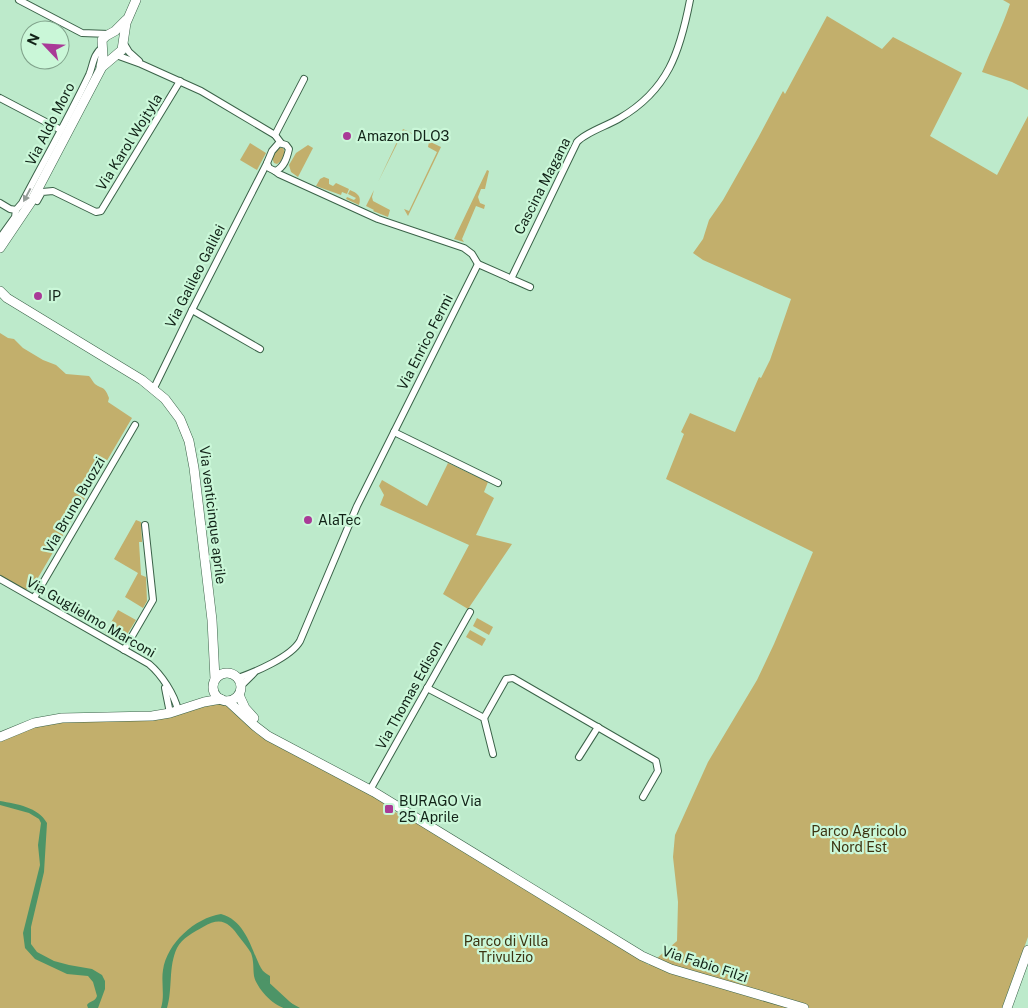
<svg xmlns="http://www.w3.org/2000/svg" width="1028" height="1008" viewBox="0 0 1028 1008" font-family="'Public Sans',sans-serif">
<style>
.green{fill:#c2af6c}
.water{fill:#4d9467}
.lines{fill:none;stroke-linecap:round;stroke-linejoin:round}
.river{stroke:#4d9467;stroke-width:9}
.street-casing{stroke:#3b6349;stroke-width:8}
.secondary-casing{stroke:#3b6349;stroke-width:10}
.street{stroke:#fff;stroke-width:6}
.secondary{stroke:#fff;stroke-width:9}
.oneway{fill:#949c97}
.poi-dot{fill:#a93a97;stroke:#caf7d8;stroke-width:2}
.labels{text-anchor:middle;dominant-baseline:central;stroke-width:4.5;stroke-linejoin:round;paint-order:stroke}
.street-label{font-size:14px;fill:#112217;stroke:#caf7d8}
.poi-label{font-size:14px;fill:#112217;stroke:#caf7d8;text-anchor:start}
.park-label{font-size:14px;fill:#3c3311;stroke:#caf7d8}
</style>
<rect width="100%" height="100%" fill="#bdeacb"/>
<g class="green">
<path d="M 1003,0 L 1028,0 L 1028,90 L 1012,82 L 982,72 C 991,49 1002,28 1010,4 Z"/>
<path d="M 827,16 L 882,49 L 893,37 L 962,73 L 930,136 L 997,175 L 1028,116 L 1028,937 L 1002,1008 L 0,1008 L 0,740 L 16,732 L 53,721 L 132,721 L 217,701 L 228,705 L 244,719 L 369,793 L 386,805 L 385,808 L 412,819 L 649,965 L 677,941 L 678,902 L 673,857 L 675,835 L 708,762 L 757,680 L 774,644 L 813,552 L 666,479 L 684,434 L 681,432 L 690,413 L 735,432 L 759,377 L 761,378 L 770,360 L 791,299 L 703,260 L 693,253 L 703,239 L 709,220 L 723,200 L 758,138 L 783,91 L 785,94 Z"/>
<path d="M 403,129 L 441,147 L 408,216 L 404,209 L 409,211 L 437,152 L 428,147 L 429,142 L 404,130 L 378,182 Z"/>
<path d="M 250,143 L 266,153 L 257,170 L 240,160 Z"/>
<path d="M 308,145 L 313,148 L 298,177 L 291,172 L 289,165 L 296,153 Z"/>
<path d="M 278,148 L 283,148 L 285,152 L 281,161 L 277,164 L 274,163 L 272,158 Z"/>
<path d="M 487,170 L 489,171 L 485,189 L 481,189 L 478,197 L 480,203 L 485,205 L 484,209 L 476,206 L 462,239 L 464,242 L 454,239 Z"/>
<path d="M 324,177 L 329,179 L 329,184 L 333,186 L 336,183 L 349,189 L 347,194 L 342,192 L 341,195 L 316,186 L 320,179 Z"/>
<path d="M 350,190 C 357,193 362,196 359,205 L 346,199 L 347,197 L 354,200 L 356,198 L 348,194 Z"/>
<path d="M 374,190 L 372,197 L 373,201 L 390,210 L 388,217 L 373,211 L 374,210 L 366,206 Z"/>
<path d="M 0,333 L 8,338 L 14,339 L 23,348 L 43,360 L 56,365 L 66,374 L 89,376 C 91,378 92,380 94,383 C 101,390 104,384 109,398 L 108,402 L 132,418 L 32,588 L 24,590 L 0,576 Z"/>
<path d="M 448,463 L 488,482 L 484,492 L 494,498 L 476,535 L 512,544 L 468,609 L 443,594 L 469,545 L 380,505 L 384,495 L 379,486 L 382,480 L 427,506 Z"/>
<path d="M 136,520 L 141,522 L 142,542 L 139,542 L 141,575 L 146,577 L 147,601 L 143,608 L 125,597 L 138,573 L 114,559 Z"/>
<path d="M 118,610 L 136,620 L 123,641 L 119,642 L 105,633 Z"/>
<path d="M 477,618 L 493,627 L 489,635 L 473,626 Z"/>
<path d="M 470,630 L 486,639 L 482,646 L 466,637 Z"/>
</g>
<g class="water">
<path d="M 0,801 C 17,804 38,807 47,823 L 44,872 L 31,927 L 31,944 L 37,952 L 54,961 L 69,965 L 92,969 L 102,975 L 105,981 L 105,989 L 98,1008 L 88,1008 L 87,1005 C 89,1001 95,1002 97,996 L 93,982 L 88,976 L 67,974 L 35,959 L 25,948 L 23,933 L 40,865 L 38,845 L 41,823 L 39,819 L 29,813 L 0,805 Z"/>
<path d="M 221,914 C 246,921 251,949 261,968 C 263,972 267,974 270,976 L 270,987 L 273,993 L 300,1008 C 295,1008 289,1008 285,1008 C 273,1006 256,987 254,976 C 253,968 254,961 251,953 C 248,948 244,943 240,938 C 229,922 221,916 203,927 C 194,932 182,938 177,948 C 168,967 173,988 167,1008 L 161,1008 C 165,996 161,982 163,970 C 167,943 195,918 221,914 Z"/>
</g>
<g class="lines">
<path class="river" d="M 264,984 L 290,1008"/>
<defs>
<g id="street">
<path d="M 19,0 L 82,33 L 109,34"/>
<path d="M 123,42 L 129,52 L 139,61"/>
<path d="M 116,55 L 141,64 L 201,91 L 275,135 L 281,143"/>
<path d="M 0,98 L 61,130"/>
<path d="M 275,135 L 304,79"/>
<path d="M 279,143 L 286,145 L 289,149 C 287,158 284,168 275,171 L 269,168 L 267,163 L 272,151 Z"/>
<path d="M 275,171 L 279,174 L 378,219 L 464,248 L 472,254 L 478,264"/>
<path d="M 37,201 L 42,192 L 53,191 L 96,212 L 101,211 L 180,81"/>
<path d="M 0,203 L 10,209 L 16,210"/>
<path d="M 16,210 L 22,203 C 44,161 68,119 89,75 C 93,66 93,54 102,48"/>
<path d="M 0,238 L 15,217 L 16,210"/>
<path d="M 478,264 L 530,287"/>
<path d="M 511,279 L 577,142 C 586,132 607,126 620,118 C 668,90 680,52 690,0"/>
<path d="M 192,310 L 260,349"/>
<path d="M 154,388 L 192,310 L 267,163"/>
<path d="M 394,432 L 498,483"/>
<path d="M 0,579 L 149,664 C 162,675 174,694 178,710"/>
<path d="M 34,598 L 135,425"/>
<path d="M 124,650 L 153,600 L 145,525"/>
<path d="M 238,678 C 255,672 291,657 300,641 L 357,506 L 478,264"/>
<path d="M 241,686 L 254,673"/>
<path d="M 165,688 L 170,713"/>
<path d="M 427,688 L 484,718 L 493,754"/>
<path d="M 484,718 L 506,679 L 513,678 L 656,761 L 658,771 L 643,797"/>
<path d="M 579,757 L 598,727"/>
<path d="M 370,790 L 470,612"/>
</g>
<g id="secondary">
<path d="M 101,67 L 103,57 L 102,40 L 106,36 L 115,31 L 126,20"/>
<path d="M 0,248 L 31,202 L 102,67 L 122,50 L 126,23 L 136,0"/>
<path d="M 0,291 L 7,298 L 142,380 L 165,399 L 180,419 L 189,441 L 194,468 L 212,620 L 215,679"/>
<circle cx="227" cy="687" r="14"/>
<path d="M 239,695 L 245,708 L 254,718"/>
<path d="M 228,701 L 255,726 L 268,736 L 374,792 L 642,956 L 671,969 L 804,1008"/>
<path d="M 0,737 L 34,723 L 62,718 L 152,716 L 170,713 L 204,702 L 221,699"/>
<path d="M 1007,1008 L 1028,950"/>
</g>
</defs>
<use href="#street" class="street-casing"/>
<use href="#secondary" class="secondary-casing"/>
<use href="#street" class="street"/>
<use href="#secondary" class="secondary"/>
</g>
<defs><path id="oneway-solid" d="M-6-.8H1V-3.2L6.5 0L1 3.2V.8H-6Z" transform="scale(1.25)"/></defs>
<use class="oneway" href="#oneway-solid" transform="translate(27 195) rotate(118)"/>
<g class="poi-dot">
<circle cx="347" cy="136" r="5"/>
<circle cx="38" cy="296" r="5"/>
<circle cx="308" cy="520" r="5"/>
<rect x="384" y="804" width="10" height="10" rx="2.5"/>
</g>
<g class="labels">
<g class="street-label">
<text transform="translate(50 124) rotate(-63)">Via Aldo Moro</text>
<text transform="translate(129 142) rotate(-58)">Via Karol Wojtyla</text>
<text transform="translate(542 186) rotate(-63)">Cascina Magana</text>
<text transform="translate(195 276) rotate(-63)">Via Galileo Galilei</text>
<text transform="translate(425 342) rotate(-63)">Via Enrico Fermi</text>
<text transform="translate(74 505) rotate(-60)">Via Bruno Buozzi</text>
<text transform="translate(213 515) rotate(83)">Via venticinque aprile</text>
<text transform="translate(91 617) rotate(30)">Via Guglielmo Marconi</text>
<text transform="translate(409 695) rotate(-61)">Via Thomas Edison</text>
<text transform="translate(705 964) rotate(18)">Via Fabio Filzi</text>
</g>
<g class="poi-label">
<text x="357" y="136">Amazon DLO3</text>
<text x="48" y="296">IP</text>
<text x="318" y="520">AlaTec</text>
<text x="399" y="801">BURAGO Via<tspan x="399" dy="16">25 Aprile</tspan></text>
</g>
<g class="park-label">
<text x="859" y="831">Parco Agricolo<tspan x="859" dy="16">Nord Est</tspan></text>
<text x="506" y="941">Parco di Villa<tspan x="506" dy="16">Trivulzio</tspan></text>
</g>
</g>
<g transform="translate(45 45) rotate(295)"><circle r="24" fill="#caf7d8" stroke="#80a28b"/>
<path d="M0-4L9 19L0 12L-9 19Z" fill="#a93a97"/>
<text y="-8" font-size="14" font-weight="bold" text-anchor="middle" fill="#112217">N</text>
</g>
</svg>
